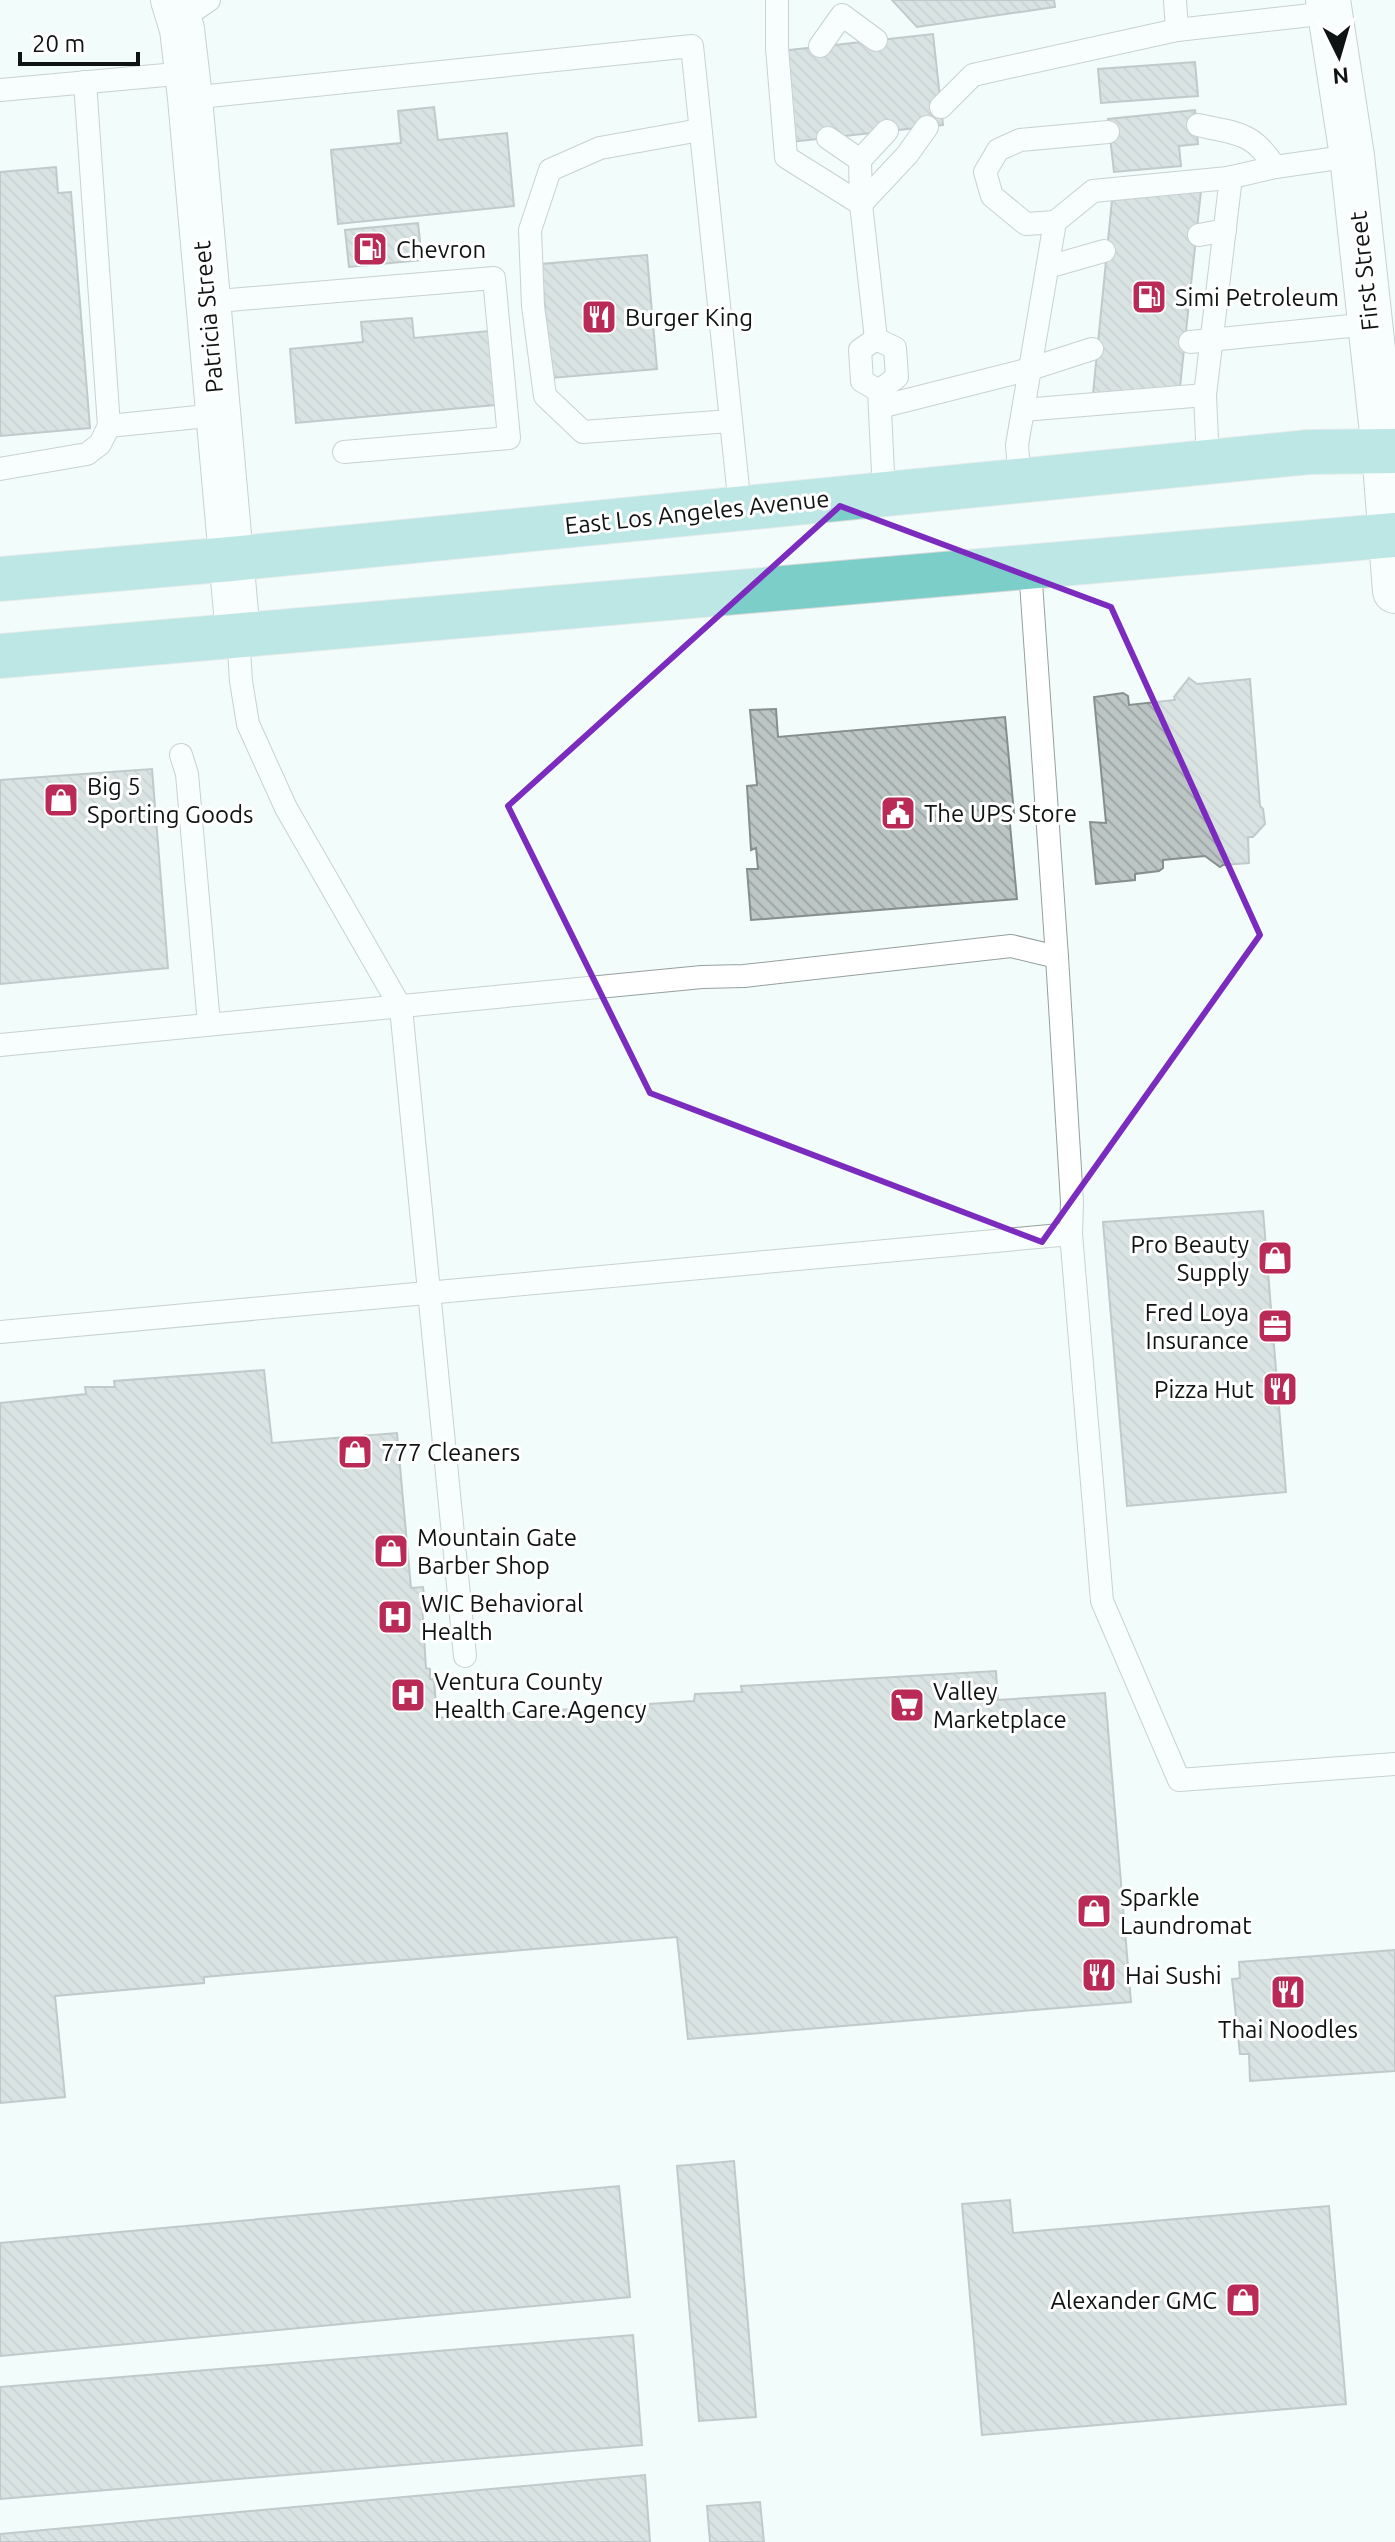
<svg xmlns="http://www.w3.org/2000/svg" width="1395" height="2542" viewBox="0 0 1395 2542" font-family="Ubuntu,sans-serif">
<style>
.building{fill:url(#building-back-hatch);stroke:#868f8e;stroke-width:2}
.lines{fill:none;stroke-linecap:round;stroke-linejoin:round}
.lane-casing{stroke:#959f9e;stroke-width:24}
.street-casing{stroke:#959f9e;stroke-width:46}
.secondary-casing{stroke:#959f9e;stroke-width:46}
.primary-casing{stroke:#d9d9d9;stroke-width:46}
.lane{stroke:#fff;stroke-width:22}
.street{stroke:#fff;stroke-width:44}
.secondary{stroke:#fff;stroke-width:44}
.primary{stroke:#7ccec9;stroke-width:44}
.marked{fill:none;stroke:#7b2cbf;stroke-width:6;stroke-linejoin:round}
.labels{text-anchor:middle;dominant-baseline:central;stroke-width:6;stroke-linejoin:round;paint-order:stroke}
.poi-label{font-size:24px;fill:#101313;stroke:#fff;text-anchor:start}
.street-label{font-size:24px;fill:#101313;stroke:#fff}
</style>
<defs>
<pattern id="building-back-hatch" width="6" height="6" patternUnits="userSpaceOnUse" patternTransform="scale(2)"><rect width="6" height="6" fill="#bbc5c4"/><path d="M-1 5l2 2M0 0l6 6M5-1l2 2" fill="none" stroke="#a0a8a8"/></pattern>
</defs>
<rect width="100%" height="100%" fill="#f2fcfb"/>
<g class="building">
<path d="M 892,0 L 1054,0 L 1055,7 L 917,27 Z"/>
<path d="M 933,34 L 943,125 L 791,142 L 781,51 Z"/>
<path d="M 1195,62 L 1198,96 L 1101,103 L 1098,69 Z"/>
<path d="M 434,107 L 438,140 L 507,133 L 514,206 L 338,224 L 331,150 L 401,143 L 398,111 Z"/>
<path d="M 1195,110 L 1198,144 L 1179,146 L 1181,166 L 1114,172 L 1108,119 Z"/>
<path d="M 56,167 L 58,193 L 71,192 L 90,428 L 0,436 L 0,172 Z"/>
<path d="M 1201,191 L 1180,387 L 1093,394 L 1112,200 Z"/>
<path d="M 418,223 L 422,260 L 349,267 L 345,230 Z"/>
<path d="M 647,255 L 657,369 L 551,378 L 541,264 Z"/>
<path d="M 412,318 L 414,338 L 489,331 L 495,405 L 296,423 L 290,349 L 363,342 L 361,322 Z"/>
<path d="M 1189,678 L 1197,684 L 1250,679 L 1260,806 L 1263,809 L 1265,824 L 1253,837 L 1248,837 L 1249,863 L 1223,865 L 1220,867 L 1205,856 L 1163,860 L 1163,868 L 1159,871 L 1135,874 L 1135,880 L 1096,884 L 1090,822 L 1106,823 L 1094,697 L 1123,693 L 1128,696 L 1129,705 L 1175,700 L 1174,697 Z"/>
<path d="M 776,709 L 778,737 L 1005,717 L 1014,813 L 1009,814 L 1017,899 L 751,920 L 747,869 L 758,869 L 756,848 L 751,850 L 747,786 L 757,785 L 750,710 Z"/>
<path d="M 152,769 L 168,968 L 0,984 L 0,780 Z"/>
<path d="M 1263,1211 L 1286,1492 L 1127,1506 L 1103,1222 Z"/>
<path d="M 264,1370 L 272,1443 L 397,1433 L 411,1588 L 423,1587 L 425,1603 L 422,1604 L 426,1668 L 430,1669 L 430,1679 L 434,1679 L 437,1718 L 694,1701 L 695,1694 L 742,1692 L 741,1686 L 996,1671 L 998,1700 L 1105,1693 L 1131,2002 L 688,2039 L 677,1937 L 204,1977 L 204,1983 L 55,1996 L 65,2097 L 0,2103 L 0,1403 L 86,1394 L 85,1387 L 115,1387 L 114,1381 Z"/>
<path d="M 1395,1950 L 1395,2071 L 1250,2081 L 1249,2054 L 1240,2054 L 1232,1979 L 1240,1978 L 1239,1962 Z"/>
<path d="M 734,2161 L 756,2417 L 699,2421 L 677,2166 Z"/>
<path d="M 619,2186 L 630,2297 L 0,2356 L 0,2243 Z"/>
<path d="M 1010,2200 L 1013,2233 L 1329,2206 L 1346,2404 L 982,2435 L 962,2204 Z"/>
<path d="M 633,2335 L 642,2445 L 0,2499 L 0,2387 Z"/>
<path d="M 645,2475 L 650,2542 L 0,2542 L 0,2534 Z"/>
<path d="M 760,2502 L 764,2542 L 710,2542 L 707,2506 Z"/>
</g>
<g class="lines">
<defs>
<g id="lane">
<path d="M 777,0 L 777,48 L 786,157 L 861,204 L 907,155 L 927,127"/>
<path d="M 1175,0 L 1177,30 L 1329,13"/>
<path d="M 180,20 L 209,0"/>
<path d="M 820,46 L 842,15 L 876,40"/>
<path d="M 85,82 L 109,426 L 217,415"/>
<path d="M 0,90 L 187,73"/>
<path d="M 190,98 L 692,46 L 740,507"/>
<path d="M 941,107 L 973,75 L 1177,30"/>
<path d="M 1198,125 C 1237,134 1252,131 1275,167"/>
<path d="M 700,130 L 600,148 L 550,170 L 530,230 L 533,306 L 545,396 L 583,432 L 730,421"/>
<path d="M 828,138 L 860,160"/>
<path d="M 1055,222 L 1026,224 L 992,196 L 985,172 L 998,150 L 1020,140 L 1108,132"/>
<path d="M 1199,235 L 1225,230"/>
<path d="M 1048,267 L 1104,251"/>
<path d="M 206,302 L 494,278 L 509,438 L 344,452"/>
<path d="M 876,339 L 861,204 L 860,160 L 887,131"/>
<path d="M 876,339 L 895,348 L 897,377 L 879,391"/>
<path d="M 876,339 L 860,350 L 862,381 L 879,391"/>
<path d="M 1190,342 L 1370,324"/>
<path d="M 879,391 L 884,493"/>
<path d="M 880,407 L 1030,369 L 1092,349"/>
<path d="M 1023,410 L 1205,395"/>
<path d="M 1208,462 L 1205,395 L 1231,177"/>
<path d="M 0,469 L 87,454 L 100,444 L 109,426"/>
<path d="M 1020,480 L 1017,445 L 1055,222 L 1093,191 L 1228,178 L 1275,167 L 1352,156"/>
<path d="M 238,635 L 241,681 L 248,724 L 286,808 L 401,1008 L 465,1656"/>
<path d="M 181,755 L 187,774 L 209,1024"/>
<path d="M 1057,957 L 1072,1202 L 1071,1234 L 1102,1601 L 1179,1780 L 1395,1764"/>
<path d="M 0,1045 L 702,977 L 744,976 L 1011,946 L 1057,957 L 1030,568"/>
<path d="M 0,1332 L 1071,1234"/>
</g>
<path id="street" d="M 173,0 L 182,29 L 190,98 L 238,635"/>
<path id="secondary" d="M 1328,0 L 1352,156 L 1384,451 L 1395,591"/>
<g id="primary">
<path d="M 0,579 L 231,559 L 1309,452 L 1395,451"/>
<path d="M 0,656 L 1395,535"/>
</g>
</defs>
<use href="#lane" class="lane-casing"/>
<use href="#street" class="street-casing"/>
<use href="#secondary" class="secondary-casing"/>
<use href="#primary" class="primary-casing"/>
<use href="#lane" class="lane"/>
<use href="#street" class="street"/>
<use href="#secondary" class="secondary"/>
<use href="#primary" class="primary"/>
</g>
<path d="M0 0H1395V2542H0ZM 840,506 L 1111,607 L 1260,935 L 1042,1242 L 650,1093 L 508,806 Z" fill="#f2fcfb" fill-opacity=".55" fill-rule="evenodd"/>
<path class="marked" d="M 840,506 L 1111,607 L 1260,935 L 1042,1242 L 650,1093 L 508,806 Z"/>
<defs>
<symbol id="fuel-square" viewBox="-11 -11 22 22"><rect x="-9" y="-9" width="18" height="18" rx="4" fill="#ba2a56" stroke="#fff"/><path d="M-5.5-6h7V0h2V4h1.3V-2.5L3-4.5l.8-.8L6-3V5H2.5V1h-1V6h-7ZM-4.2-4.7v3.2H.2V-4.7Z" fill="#fff"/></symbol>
<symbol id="restaurant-square" viewBox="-11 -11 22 22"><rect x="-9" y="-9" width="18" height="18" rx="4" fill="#ba2a56" stroke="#fff"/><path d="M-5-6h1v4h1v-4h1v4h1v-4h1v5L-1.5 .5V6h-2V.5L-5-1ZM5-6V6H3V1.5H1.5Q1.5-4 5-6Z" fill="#fff"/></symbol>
<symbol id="shop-square" viewBox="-11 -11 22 22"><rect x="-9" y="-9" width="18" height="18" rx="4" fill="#ba2a56" stroke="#fff"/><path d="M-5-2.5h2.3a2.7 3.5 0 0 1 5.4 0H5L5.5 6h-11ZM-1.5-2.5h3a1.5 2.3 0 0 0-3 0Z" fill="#fff"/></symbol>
<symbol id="civic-square" viewBox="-11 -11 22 22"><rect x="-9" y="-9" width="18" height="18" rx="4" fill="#ba2a56" stroke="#fff"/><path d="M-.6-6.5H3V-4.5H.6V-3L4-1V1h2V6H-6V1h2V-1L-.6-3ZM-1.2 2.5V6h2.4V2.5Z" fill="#fff"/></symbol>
<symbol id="office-square" viewBox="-11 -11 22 22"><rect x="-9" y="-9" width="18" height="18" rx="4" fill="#ba2a56" stroke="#fff"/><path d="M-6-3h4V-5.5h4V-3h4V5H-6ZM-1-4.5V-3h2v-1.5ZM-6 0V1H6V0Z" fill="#fff"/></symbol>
<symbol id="hospital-square" viewBox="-11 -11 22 22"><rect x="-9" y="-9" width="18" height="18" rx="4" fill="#ba2a56" stroke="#fff"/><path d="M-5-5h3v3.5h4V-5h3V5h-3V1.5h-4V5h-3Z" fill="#fff"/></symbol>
<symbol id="supermarket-square" viewBox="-11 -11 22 22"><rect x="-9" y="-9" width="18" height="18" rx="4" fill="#ba2a56" stroke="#fff"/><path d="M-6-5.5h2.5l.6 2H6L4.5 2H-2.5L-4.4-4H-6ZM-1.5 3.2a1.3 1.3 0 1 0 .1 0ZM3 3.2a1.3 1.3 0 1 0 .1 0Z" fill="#fff"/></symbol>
</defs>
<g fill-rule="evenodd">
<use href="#fuel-square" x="350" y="229" width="40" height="40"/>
<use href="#fuel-square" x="1129" y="277" width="40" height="40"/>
<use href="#restaurant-square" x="579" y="297" width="40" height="40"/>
<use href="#shop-square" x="41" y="780" width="40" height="40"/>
<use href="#civic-square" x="878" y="793" width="40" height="40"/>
<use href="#shop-square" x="1255" y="1238" width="40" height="40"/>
<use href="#office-square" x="1255" y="1306" width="40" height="40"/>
<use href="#restaurant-square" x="1260" y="1369" width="40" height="40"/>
<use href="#shop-square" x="335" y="1432" width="40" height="40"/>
<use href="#shop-square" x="371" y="1531" width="40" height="40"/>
<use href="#hospital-square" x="375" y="1597" width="40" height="40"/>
<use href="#hospital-square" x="388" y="1675" width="40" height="40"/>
<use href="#supermarket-square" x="887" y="1685" width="40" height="40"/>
<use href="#shop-square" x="1074" y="1891" width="40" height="40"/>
<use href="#restaurant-square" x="1079" y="1955" width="40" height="40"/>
<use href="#restaurant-square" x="1268" y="1972" width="40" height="40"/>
<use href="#shop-square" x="1223" y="2280" width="40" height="40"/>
</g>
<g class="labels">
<g class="poi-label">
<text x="396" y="249">Chevron</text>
<text x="1175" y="297">Simi Petroleum</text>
<text x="625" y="317">Burger King</text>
<text x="87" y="786">Big 5<tspan x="87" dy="28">Sporting Goods</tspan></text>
<text x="924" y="813">The UPS Store</text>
<text x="1249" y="1244" text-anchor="end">Pro Beauty<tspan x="1249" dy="28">Supply</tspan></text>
<text x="1249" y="1312" text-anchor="end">Fred Loya<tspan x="1249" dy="28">Insurance</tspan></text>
<text x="1254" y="1389" text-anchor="end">Pizza Hut</text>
<text x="381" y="1452">777 Cleaners</text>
<text x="417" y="1537">Mountain Gate<tspan x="417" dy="28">Barber Shop</tspan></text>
<text x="421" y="1603">WIC Behavioral<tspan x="421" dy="28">Health</tspan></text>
<text x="434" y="1681">Ventura County<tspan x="434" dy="28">Health Care.Agency</tspan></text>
<text x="933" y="1691">Valley<tspan x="933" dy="28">Marketplace</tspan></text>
<text x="1120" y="1897">Sparkle<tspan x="1120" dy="28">Laundromat</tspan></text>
<text x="1125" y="1975">Hai Sushi</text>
<text x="1288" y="2029" text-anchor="middle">Thai Noodles</text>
<text x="1217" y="2300" text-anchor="end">Alexander GMC</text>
</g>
<g class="street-label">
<text transform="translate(1364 271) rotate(-96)">First Street</text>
<text transform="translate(208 317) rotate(-95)">Patricia Street</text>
<text transform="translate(697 512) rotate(-6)">East Los Angeles Avenue</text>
</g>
</g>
<g transform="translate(1339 56) rotate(175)" stroke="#ffffff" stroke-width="6" paint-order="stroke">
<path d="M0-6L14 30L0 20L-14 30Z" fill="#101313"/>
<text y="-12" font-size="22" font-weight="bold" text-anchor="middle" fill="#101313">N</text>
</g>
<path d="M20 52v12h118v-12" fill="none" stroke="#101313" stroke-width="4"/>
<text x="32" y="52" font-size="24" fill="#101313" stroke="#ffffff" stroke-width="6" paint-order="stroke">20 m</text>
</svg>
